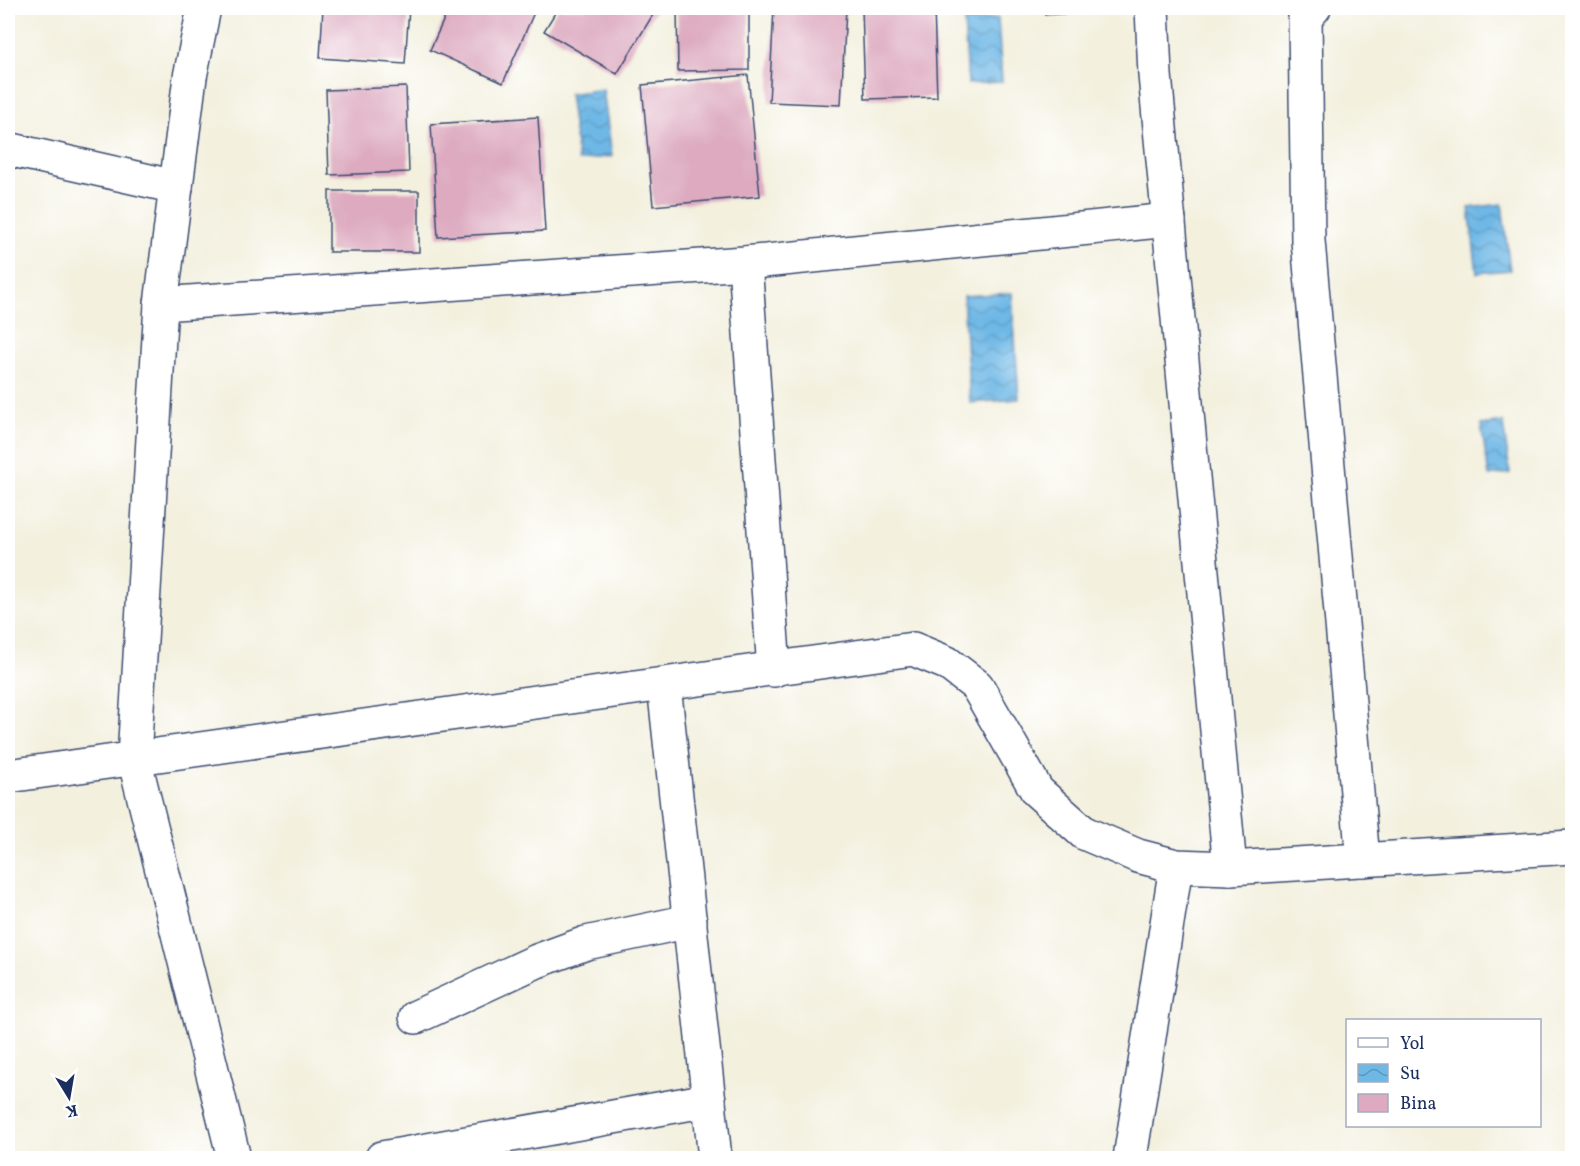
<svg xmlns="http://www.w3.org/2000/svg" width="1580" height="1166" viewBox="0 0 1580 1166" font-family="Vollkorn,serif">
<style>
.water{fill:url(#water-waves);stroke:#4474a2;stroke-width:1.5}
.building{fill:#ddaac0}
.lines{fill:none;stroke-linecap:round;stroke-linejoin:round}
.minor-casing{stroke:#3b4c71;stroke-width:36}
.minor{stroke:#fff;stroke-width:33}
</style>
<defs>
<pattern id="water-waves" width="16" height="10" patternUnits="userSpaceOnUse" patternTransform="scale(1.5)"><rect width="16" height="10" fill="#6eb8e6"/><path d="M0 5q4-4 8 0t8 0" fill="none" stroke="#5a96be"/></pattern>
</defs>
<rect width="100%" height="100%" fill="#fff"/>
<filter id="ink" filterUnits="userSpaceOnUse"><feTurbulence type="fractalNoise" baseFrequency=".0167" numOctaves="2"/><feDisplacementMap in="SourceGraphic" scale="12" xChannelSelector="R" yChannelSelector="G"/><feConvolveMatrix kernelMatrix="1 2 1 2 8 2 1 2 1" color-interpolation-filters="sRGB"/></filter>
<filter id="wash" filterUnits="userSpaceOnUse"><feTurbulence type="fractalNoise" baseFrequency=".008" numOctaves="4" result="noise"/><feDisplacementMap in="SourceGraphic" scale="24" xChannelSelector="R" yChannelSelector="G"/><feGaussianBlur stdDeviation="1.35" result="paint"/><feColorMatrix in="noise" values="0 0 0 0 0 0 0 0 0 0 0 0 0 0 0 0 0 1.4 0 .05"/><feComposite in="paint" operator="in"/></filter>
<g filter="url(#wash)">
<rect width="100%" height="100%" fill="#f3f0de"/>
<g class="water">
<path d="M 998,18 L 1002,82 L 968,84 L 964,21 Z"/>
<path d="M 603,89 L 612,156 L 578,161 L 569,94 Z"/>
<path d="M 1502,204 L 1510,270 L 1477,273 L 1469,208 Z"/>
<path d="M 1012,293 L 1019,399 L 970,403 L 963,296 Z"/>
<path d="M 1503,422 L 1510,473 L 1489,476 L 1481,425 Z"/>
</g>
<g id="blocks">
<g class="building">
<path d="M 323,8 L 409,8 L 405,64 L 320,58 Z"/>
<path d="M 449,8 L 536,8 L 503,83 L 430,50 Z"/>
<path d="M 558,8 L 657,8 L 617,74 L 544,31 Z"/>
<path d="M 677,8 L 749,8 L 749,70 L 678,71 Z"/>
<path d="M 774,8 L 846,8 L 841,105 L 769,102 Z"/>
<path d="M 862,8 L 934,8 L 937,97 L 865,99 Z"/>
<path d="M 1045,8 L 1122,8 L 1122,10 L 1045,15 Z"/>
<path d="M 748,75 L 760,196 L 653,206 L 642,85 Z"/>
<path d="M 406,87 L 409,172 L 329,175 L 326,90 Z"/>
<path d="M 538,117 L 545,231 L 438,237 L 431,124 Z"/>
<rect x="329" y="191" width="90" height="61"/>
</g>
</g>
</g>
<g filter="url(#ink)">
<use href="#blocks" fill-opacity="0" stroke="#3b4c71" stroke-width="1.5"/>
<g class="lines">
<defs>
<g id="minor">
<path d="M 204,8 L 190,77 L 161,304 L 134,758 L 234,1158"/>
<path d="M 1152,8 L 1155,75 L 1230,868"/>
<path d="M 1314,8 L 1305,18 L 1308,241 L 1363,860"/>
<path d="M 8,149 L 176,187"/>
<path d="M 745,263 L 774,670"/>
<path d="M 161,304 L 745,263 L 1169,220"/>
<path d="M 664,685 L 715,1158"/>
<path d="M 8,776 L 913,649 L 947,663 L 977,686 L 1037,791 L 1084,833 L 1138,856 L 1176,866 L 1230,868 L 1572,847"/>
<path d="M 416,1017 L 537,961 L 586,943 L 690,921"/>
<path d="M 382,1158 L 709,1100"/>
<path d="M 1130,1158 L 1176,866"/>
</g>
</defs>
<use href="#minor" class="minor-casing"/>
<use href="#minor" class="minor"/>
</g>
</g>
<rect width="1580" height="1166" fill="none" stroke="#fff" stroke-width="30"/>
<rect x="1346" y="1019" width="195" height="108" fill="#ffffff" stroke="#a4acbf" stroke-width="1.5"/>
<rect x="1358" y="1038" width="30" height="9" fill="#ffffff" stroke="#a4acbf" stroke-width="1.5"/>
<text x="1400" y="1049" font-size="18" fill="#1b2f5e">Yol</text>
<rect x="1358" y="1064" width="30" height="18" fill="url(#water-waves)" stroke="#a4acbf" stroke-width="1.5"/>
<text x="1400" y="1079" font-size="18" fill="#1b2f5e">Su</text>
<rect x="1358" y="1094" width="30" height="18" fill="#ddaac0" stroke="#a4acbf" stroke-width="1.5"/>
<text x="1400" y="1109" font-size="18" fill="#1b2f5e">Bina</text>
<g transform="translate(69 1097) rotate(169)" stroke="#ffffff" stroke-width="4.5" paint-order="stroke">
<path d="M0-4.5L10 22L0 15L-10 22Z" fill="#1b2f5e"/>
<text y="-9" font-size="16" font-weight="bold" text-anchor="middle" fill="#1b2f5e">K</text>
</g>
</svg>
